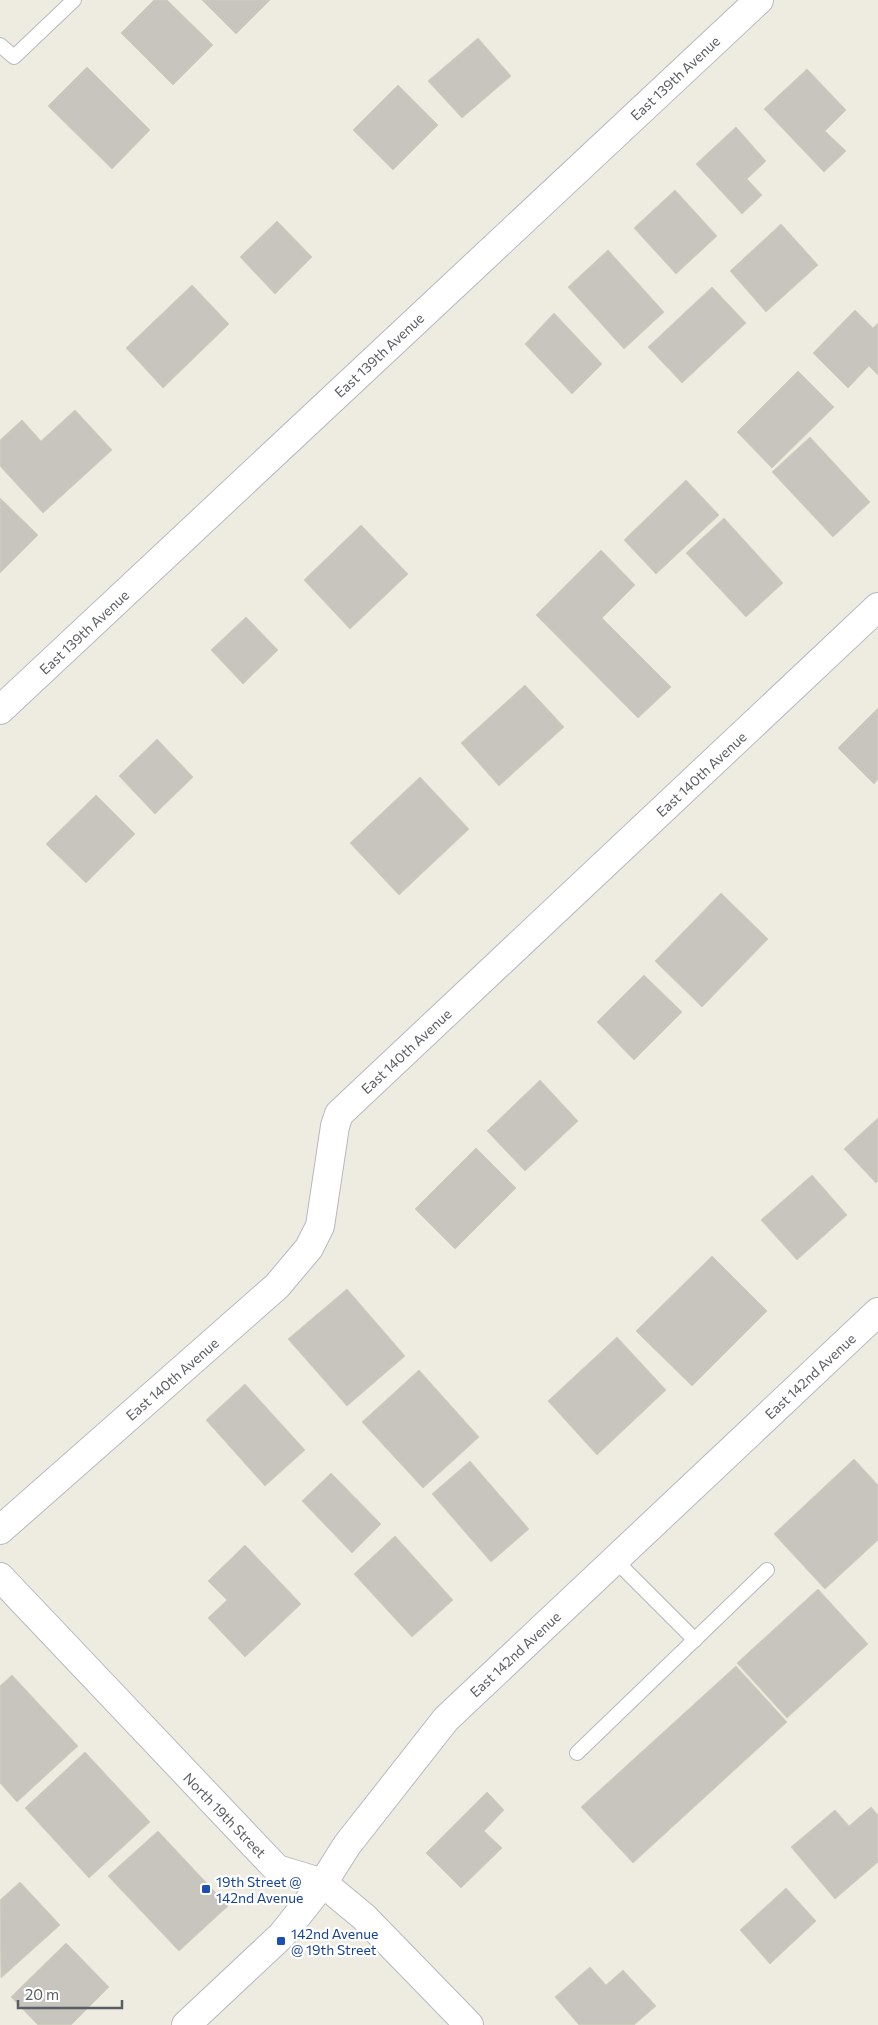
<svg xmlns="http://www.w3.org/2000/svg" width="878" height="2025" viewBox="0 0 878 2025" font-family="Commissioner,sans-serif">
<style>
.building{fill:#c8c5be;stroke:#d2cebf}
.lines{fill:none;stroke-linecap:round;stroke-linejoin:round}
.lane-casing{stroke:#b7b9bf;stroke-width:16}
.street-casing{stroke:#b7b9bf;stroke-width:30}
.lane{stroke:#fff;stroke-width:14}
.street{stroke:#fff;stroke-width:28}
.transit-dot{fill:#1a4fb4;stroke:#fff;stroke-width:2}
.labels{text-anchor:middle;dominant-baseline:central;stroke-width:4.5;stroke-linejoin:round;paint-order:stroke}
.street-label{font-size:14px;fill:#5a5d63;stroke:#fff}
.transit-label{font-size:14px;fill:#164399;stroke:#fff;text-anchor:start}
</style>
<rect width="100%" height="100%" fill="#eeebe1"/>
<g class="building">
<path d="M 154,0 L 167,0 L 213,45 L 173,85 L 121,33 Z"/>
<path d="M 202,0 L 270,0 L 236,34 Z"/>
<path d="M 478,38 L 511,76 L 462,118 L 428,81 Z"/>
<path d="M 87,67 L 150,130 L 112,169 L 48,106 Z"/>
<path d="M 807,69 L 846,110 L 825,131 L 846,151 L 824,172 L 764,109 Z"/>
<path d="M 398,85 L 438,125 L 393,170 L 353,130 Z"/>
<path d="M 736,127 L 766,161 L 747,179 L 762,195 L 742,214 L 696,164 Z"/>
<path d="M 675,190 L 717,236 L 676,274 L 634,228 Z"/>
<path d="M 277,221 L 312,257 L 275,294 L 240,257 Z"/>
<path d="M 781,224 L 818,265 L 766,312 L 730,271 Z"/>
<path d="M 608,250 L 664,312 L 624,349 L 568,287 Z"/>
<path d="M 192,285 L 229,324 L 163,388 L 126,348 Z"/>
<path d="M 712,287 L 746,323 L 682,383 L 648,347 Z"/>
<path d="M 855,310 L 873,328 L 878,323 L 878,375 L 869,366 L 848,388 L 813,353 Z"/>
<path d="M 554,313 L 602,364 L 572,394 L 525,344 Z"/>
<path d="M 798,371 L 834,407 L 772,468 L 737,432 Z"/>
<path d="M 75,410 L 112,450 L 43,513 L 0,466 L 0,440 L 22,420 L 41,441 Z"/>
<path d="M 810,437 L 870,502 L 833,537 L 772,472 Z"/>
<path d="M 686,480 L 719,515 L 656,574 L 624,540 Z"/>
<path d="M 0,498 L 38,535 L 0,573 Z"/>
<path d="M 724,518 L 783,583 L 746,617 L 686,553 Z"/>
<path d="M 361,525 L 408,574 L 350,629 L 304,580 Z"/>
<path d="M 601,550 L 635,585 L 602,618 L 671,687 L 638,718 L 536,615 Z"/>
<path d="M 246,617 L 278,650 L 243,684 L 211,650 Z"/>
<path d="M 525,685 L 564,727 L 499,786 L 461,743 Z"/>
<path d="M 878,708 L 878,779 L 874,784 L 838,748 Z"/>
<path d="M 157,739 L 193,777 L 155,814 L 119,776 Z"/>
<path d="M 420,777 L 469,829 L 399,895 L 350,843 Z"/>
<path d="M 96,795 L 135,834 L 86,883 L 46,844 Z"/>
<path d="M 721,893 L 768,939 L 702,1007 L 655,961 Z"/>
<path d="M 644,975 L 682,1012 L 634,1060 L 597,1022 Z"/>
<path d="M 540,1080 L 578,1121 L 525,1171 L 487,1131 Z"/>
<path d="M 878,1118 L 878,1181 L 876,1183 L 844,1149 Z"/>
<path d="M 476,1148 L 516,1188 L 455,1249 L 415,1209 Z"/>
<path d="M 812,1175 L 847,1215 L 797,1260 L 761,1220 Z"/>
<path d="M 712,1256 L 767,1311 L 692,1386 L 636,1331 Z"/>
<path d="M 347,1289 L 405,1356 L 347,1406 L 288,1339 Z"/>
<path d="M 617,1337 L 666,1390 L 597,1455 L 548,1401 Z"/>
<path d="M 419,1370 L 479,1437 L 423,1488 L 362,1422 Z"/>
<path d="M 245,1384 L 305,1450 L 265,1486 L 206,1420 Z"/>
<path d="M 854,1459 L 878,1485 L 878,1540 L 825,1589 L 774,1534 Z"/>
<path d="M 470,1461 L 529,1529 L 491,1562 L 432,1494 Z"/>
<path d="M 331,1473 L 381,1524 L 352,1553 L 302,1501 Z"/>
<path d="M 395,1536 L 453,1600 L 412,1637 L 354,1574 Z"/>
<path d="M 245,1545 L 301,1604 L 245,1657 L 208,1618 L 227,1600 L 208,1581 Z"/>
<path d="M 818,1589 L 868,1644 L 787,1718 L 737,1663 Z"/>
<path d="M 736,1666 L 787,1722 L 633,1863 L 581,1807 Z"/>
<path d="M 12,1675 L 78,1746 L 17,1802 L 0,1783 L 0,1686 Z"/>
<path d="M 85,1752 L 150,1822 L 89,1878 L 25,1808 Z"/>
<path d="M 487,1792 L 504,1810 L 484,1831 L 502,1848 L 461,1888 L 426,1853 Z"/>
<path d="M 871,1807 L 878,1815 L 878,1862 L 835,1899 L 791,1847 L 835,1810 L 849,1826 Z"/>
<path d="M 158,1831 L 228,1906 L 179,1951 L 108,1876 Z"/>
<path d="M 20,1882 L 60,1925 L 1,1978 L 0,1900 Z"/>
<path d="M 786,1888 L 816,1921 L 770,1964 L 740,1930 Z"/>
<path d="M 66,1943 L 109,1987 L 71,2025 L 38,2025 L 11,1997 Z"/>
<path d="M 590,1967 L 606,1985 L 623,1970 L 656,2006 L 634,2025 L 579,2025 L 555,1997 Z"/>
</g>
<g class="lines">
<defs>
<g id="lane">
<path d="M 0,45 L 14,57 L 74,0"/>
<path d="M 615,1560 L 695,1640"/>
<path d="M 577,1753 L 767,1570"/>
</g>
<g id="street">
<path d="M 0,710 L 759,0"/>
<path d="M 0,1530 L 277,1286 L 309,1248 L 320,1226 L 335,1126 L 339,1114 L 878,607"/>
<path d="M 0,1577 L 277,1869 L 323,1883 L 364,1917 L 469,2025"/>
<path d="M 186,2025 L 282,1935 L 323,1883 L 347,1845 L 446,1719 L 878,1312"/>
</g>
</defs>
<use href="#lane" class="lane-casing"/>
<use href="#street" class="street-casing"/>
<use href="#lane" class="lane"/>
<use href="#street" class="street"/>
</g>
<g class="transit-dot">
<rect x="201" y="1884" width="10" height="10" rx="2.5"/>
<rect x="276" y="1936" width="10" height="10" rx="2.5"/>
</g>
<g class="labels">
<g class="street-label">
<text transform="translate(675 78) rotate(-43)">East 139th Avenue</text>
<text transform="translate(379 355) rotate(-43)">East 139th Avenue</text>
<text transform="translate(84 632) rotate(-43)">East 139th Avenue</text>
<text transform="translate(701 774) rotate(-43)">East 140th Avenue</text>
<text transform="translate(406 1051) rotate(-43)">East 140th Avenue</text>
<text transform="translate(810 1376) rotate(-43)">East 142nd Avenue</text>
<text transform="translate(172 1379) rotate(-41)">East 140th Avenue</text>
<text transform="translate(515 1654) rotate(-43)">East 142nd Avenue</text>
<text transform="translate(225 1815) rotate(46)">North 19th Street</text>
</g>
<g class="transit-label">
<text x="216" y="1881">19th Street @<tspan x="216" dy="16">142nd Avenue</tspan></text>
<text x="291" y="1933">142nd Avenue<tspan x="291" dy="16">@ 19th Street</tspan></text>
</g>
</g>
<path d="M18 2000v8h104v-8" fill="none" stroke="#5a5d63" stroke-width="2.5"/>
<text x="25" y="2000" font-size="15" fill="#5a5d63" stroke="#ffffff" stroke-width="4" paint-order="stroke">20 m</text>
</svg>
